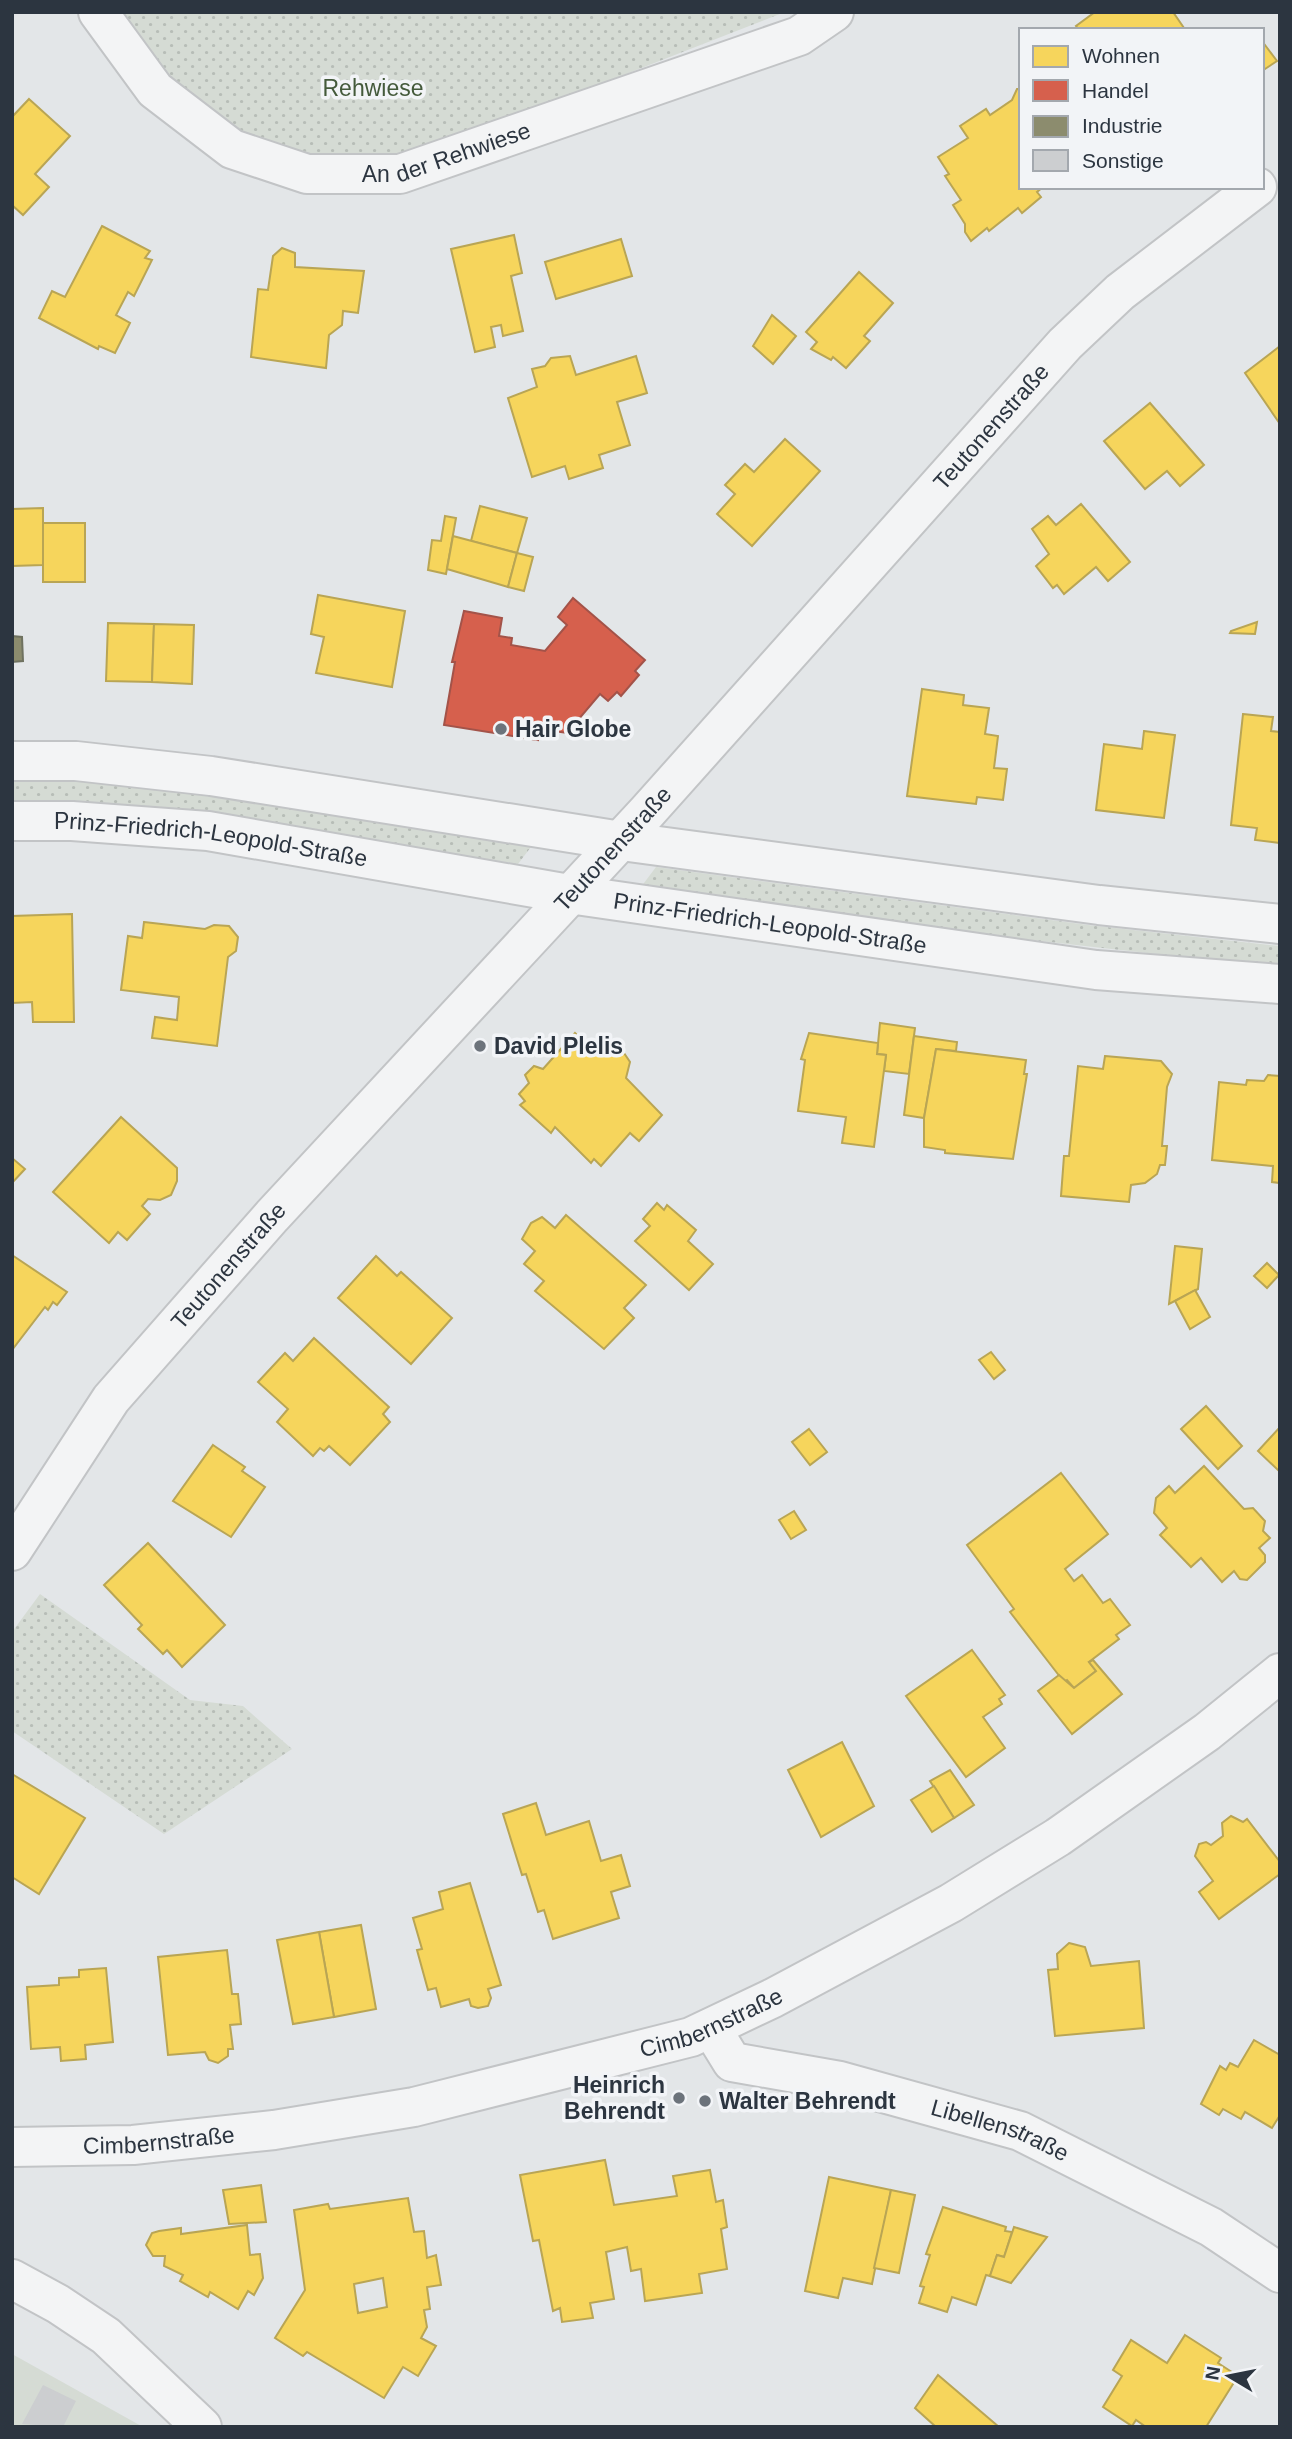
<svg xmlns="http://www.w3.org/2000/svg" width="1292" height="2439" viewBox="0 0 1292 2439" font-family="Helvetica,sans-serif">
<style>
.grass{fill:url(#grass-dots)}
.garden{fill:#d5dbd4}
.homes{fill:#f6d55c;stroke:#b9a554;stroke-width:2;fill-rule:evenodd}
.shops{fill:#d6604d;stroke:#a35349;stroke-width:2}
.industry{fill:#8c8c6e;stroke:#6f7260;stroke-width:2}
.building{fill:#ccced0}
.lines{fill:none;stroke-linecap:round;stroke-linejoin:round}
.minor-casing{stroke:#c2c4c6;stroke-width:42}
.minor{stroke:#f3f4f5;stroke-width:38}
.poi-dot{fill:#6c737b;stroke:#f2f4f7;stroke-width:2.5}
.labels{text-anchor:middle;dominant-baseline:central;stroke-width:7;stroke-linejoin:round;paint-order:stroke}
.park-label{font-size:23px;fill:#445a3b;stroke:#f2f4f7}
.street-label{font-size:23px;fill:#2c3540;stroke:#f2f4f7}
.poi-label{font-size:23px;font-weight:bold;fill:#2c3540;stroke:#f2f4f7;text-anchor:start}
</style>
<defs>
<pattern id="grass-dots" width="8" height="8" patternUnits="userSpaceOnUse" patternTransform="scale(1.75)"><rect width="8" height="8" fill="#d5dbd4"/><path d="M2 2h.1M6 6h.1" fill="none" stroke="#b7bdb7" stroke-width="1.8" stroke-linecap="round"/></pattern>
</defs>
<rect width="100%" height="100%" fill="#e3e6e8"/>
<g class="grass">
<path d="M 116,12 L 785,12 L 398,163 L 313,161 L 240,135 L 166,76 Z"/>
<path d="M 12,781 C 187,777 362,817 534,843 L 518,864 L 232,819 L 75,802 L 12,801 Z"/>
<path d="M 656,867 L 1088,925 L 1280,946 L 1280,968 L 907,926 L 641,887 Z"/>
<path d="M 40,1594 L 190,1700 L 243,1706 L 292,1749 L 164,1834 L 12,1731 L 12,1632 Z"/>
</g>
<path class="garden" d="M 12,2354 L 143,2427 L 12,2427 Z"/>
<g class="homes">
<path d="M 1095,12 L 1173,12 L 1184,28 L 1079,30 L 1076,26 Z"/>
<path d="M 1262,41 L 1277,61 L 1262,71 Z"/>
<path d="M 1017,89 L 1021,89 L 1021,187 L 1043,187 L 1037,192 L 1041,197 L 1022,213 L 1018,208 L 989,231 L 987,228 L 971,241 L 965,232 L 965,224 L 953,205 L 961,200 L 945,176 L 949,174 L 938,157 L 968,138 L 960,126 L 986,109 L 990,115 L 1012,100 Z"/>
<path d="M 29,99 L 70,136 L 35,174 L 49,187 L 23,215 L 12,205 L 12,117 Z"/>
<path d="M 102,226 L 150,251 L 145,258 L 152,260 L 134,296 L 128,292 L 116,315 L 130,323 L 115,353 L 99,346 L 98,349 L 39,318 L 52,291 L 65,297 Z"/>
<path d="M 514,235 L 522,273 L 511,276 L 523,331 L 503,336 L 501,325 L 491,327 L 495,347 L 475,352 L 451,249 Z"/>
<path d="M 621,239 L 632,276 L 556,299 L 545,262 Z"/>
<path d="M 282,248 L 295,253 L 295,267 L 364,271 L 358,313 L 343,311 L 342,325 L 329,335 L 326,368 L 251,357 L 258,289 L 268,290 L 273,256 Z"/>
<path d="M 859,272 L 893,303 L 864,336 L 870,341 L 846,368 L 833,357 L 831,360 L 811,349 L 817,342 L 806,332 Z"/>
<path d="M 772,315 L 796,336 L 773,364 L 753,346 Z"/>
<path d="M 1280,346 L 1280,424 L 1245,373 Z"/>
<path d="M 570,356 L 576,375 L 636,356 L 647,393 L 617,402 L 630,445 L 599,455 L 603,468 L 569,479 L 565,466 L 532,477 L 508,398 L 537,387 L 532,369 L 545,366 L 551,358 Z"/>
<path d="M 1150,403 L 1204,465 L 1180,486 L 1167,471 L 1145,489 L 1104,441 Z"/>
<path d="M 785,439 L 820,471 L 752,546 L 717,514 L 735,494 L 725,485 L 745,464 L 754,472 Z"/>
<path d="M 1081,504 L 1130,562 L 1108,581 L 1096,567 L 1064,594 L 1057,585 L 1053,588 L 1036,566 L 1049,554 L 1032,529 L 1048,516 L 1056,525 Z"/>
<path d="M 480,506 L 527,518 L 517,553 L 471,541 Z"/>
<path d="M 43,508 L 43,565 L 12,566 L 12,509 Z"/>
<path d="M 445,516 L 456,518 L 446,574 L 428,570 L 432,540 L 441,541 Z"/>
<rect x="43" y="523" width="42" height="59"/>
<path d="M 453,536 L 517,553 L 508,587 L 447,569 Z"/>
<path d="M 517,553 L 533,557 L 524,591 L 508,587 Z"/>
<path d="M 318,595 L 405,611 L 392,687 L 316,673 L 324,637 L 311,634 Z"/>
<path d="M 1257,622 L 1255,634 L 1230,633 L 1231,631 Z"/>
<path d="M 108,623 L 154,624 L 152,682 L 106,681 Z"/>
<path d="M 154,624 L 194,625 L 192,684 L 152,682 Z"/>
<path d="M 922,689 L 964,695 L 963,705 L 989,708 L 985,734 L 998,736 L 994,768 L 1007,769 L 1003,800 L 977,797 L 976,804 L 907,796 Z"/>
<path d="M 1243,714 L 1273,717 L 1271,731 L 1280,732 L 1280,843 L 1255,840 L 1257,828 L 1231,825 Z"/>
<path d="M 1144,731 L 1175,735 L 1164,818 L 1096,810 L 1104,744 L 1142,749 Z"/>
<path d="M 72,914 L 74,1022 L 33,1022 L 32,1002 L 12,1003 L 12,916 Z"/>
<path d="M 144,922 L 205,929 L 214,925 L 229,926 L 238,937 L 236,951 L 228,957 L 217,1046 L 152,1038 L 155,1017 L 177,1020 L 179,997 L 121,990 L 128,936 L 142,938 Z"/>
<path d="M 880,1023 L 915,1028 L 909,1074 L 884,1071 L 886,1055 L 877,1054 Z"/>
<path d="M 575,1033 L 598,1054 L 611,1048 L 624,1053 L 630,1062 L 626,1078 L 662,1115 L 639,1141 L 630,1133 L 601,1166 L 594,1159 L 591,1163 L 555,1127 L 551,1133 L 520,1105 L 525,1101 L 519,1094 L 529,1083 L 525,1075 L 534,1066 L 543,1069 Z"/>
<path d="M 809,1033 L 878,1043 L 877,1054 L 886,1055 L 874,1147 L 842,1143 L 846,1117 L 798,1111 L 805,1060 L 801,1059 Z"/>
<path d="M 914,1036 L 957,1042 L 956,1051 L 936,1049 L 924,1118 L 904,1115 Z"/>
<path d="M 936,1049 L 1026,1060 L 1024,1074 L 1027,1074 L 1013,1159 L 945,1153 L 945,1150 L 924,1147 L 924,1118 Z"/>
<path d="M 1105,1056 L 1161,1061 L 1172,1074 L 1167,1087 L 1162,1146 L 1167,1146 L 1165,1165 L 1160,1165 L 1157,1174 L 1145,1183 L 1131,1185 L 1129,1202 L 1061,1196 L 1064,1156 L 1069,1156 L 1078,1066 L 1103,1069 Z"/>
<path d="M 1268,1075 L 1280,1076 L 1280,1183 L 1272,1182 L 1273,1166 L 1212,1160 L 1219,1082 L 1246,1085 L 1247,1080 L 1264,1081 Z"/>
<path d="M 121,1117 L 177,1168 L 177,1181 L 171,1195 L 160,1200 L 148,1199 L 142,1206 L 150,1214 L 127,1240 L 118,1232 L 109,1243 L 53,1192 Z"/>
<path d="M 12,1158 L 25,1169 L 12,1183 Z"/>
<path d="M 657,1203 L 664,1210 L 667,1205 L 696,1230 L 688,1241 L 713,1264 L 689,1290 L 635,1241 L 650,1226 L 643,1219 Z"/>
<path d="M 566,1215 L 646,1285 L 624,1308 L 634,1318 L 604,1349 L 535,1291 L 544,1281 L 524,1264 L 535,1251 L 522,1239 L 531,1223 L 542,1217 L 555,1228 Z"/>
<path d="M 1175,1246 L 1202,1249 L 1198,1289 L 1169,1304 Z"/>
<path d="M 12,1255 L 67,1292 L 57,1305 L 53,1302 L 48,1310 L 45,1307 L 12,1350 Z"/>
<path d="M 376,1256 L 397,1276 L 401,1272 L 452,1318 L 411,1364 L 338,1298 Z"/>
<path d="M 1267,1263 L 1279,1275 L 1267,1288 L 1254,1276 Z"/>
<path d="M 1195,1290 L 1210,1317 L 1190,1329 L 1175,1301 Z"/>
<path d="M 314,1338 L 389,1407 L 383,1414 L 390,1422 L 350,1465 L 329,1446 L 324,1451 L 320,1448 L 313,1456 L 277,1422 L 288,1409 L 258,1382 L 285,1353 L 293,1361 Z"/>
<path d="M 991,1352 L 1005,1370 L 994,1379 L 979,1360 Z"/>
<path d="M 1206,1406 L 1242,1446 L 1218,1469 L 1181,1429 Z"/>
<path d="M 1280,1427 L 1280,1472 L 1258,1451 Z"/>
<path d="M 809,1429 L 827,1452 L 810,1465 L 792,1442 Z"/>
<path d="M 213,1445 L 245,1467 L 242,1471 L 265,1487 L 231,1537 L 173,1501 Z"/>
<path d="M 1204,1466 L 1244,1509 L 1253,1508 L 1265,1521 L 1263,1531 L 1270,1538 L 1259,1548 L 1265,1555 L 1265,1562 L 1247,1580 L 1240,1579 L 1234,1571 L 1222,1582 L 1201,1558 L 1191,1567 L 1160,1535 L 1167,1528 L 1154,1513 L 1156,1498 L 1169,1486 L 1175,1493 Z"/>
<path d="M 1061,1473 L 1108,1534 L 1065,1569 L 1074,1581 L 1082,1575 L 1103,1603 L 1110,1599 L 1130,1625 L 1116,1635 L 1119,1639 L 1089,1662 L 1096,1671 L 1074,1688 L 1067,1680 L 1064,1682 L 1010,1612 L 1014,1609 L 967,1545 Z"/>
<path d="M 794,1511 L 806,1530 L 791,1539 L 779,1520 Z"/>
<path d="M 148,1543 L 225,1625 L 182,1667 L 167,1650 L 163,1654 L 138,1629 L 142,1625 L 104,1585 Z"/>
<path d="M 972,1650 L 1005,1695 L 999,1699 L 1002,1704 L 983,1717 L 1005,1748 L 966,1777 L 906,1696 Z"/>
<path d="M 1093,1660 L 1122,1694 L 1072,1734 L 1038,1691 L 1059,1675 L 1074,1688 L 1096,1671 L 1089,1662 Z"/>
<path d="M 842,1742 L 874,1806 L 821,1837 L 788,1770 Z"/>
<path d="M 950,1770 L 974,1805 L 954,1818 L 930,1781 Z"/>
<path d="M 12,1774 L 85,1818 L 39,1894 L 12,1877 Z"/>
<path d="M 934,1786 L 954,1818 L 932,1832 L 911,1800 Z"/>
<path d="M 536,1803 L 546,1835 L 589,1821 L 601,1861 L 621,1855 L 630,1886 L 611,1892 L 619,1918 L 553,1939 L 544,1910 L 538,1912 L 526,1874 L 522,1875 L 503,1814 Z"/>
<path d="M 1231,1816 L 1243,1822 L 1247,1819 L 1280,1862 L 1280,1874 L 1219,1919 L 1199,1892 L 1213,1881 L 1195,1856 L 1199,1844 L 1206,1842 L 1211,1845 L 1223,1836 L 1222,1823 Z"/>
<path d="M 470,1883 L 501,1985 L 488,1989 L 491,1998 L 488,2006 L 478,2008 L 471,2006 L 469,1999 L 441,2007 L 436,1988 L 428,1990 L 417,1950 L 422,1949 L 413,1918 L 443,1909 L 439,1892 Z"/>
<path d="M 361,1925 L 376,2009 L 334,2017 L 319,1932 Z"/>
<path d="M 319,1932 L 334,2017 L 293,2024 L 277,1940 Z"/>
<path d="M 1069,1943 L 1085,1947 L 1091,1966 L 1139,1961 L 1144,2028 L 1055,2036 L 1048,1970 L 1058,1969 L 1057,1954 Z"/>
<path d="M 227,1950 L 232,1994 L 238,1994 L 241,2024 L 230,2025 L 233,2049 L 228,2049 L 228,2056 L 218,2063 L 209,2060 L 205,2052 L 168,2055 L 158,1957 Z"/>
<path d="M 106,1968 L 113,2042 L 85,2045 L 86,2059 L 61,2061 L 60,2047 L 31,2049 L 27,1987 L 59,1985 L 59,1978 L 79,1977 L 79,1970 Z"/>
<path d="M 1254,2040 L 1280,2055 L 1280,2115 L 1272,2128 L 1245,2112 L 1241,2119 L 1223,2109 L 1219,2115 L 1201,2104 L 1220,2066 L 1226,2070 L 1230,2063 L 1238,2067 Z"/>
<path d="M 605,2160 L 614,2205 L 677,2196 L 673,2176 L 710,2170 L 716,2202 L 723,2200 L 727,2227 L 721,2229 L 727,2269 L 699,2274 L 702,2293 L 645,2301 L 641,2269 L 631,2271 L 627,2247 L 606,2252 L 614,2299 L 590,2303 L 593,2318 L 562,2322 L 560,2308 L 553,2311 L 539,2240 L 533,2241 L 520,2175 Z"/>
<path d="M 829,2177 L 891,2190 L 872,2284 L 843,2278 L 838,2298 L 805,2291 Z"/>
<path d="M 261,2185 L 266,2222 L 229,2224 L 223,2190 Z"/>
<path d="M 891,2190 L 915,2195 L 899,2273 L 874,2268 Z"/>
<path d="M 408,2198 L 414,2232 L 424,2231 L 427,2258 L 436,2255 L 441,2285 L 427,2287 L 430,2309 L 424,2310 L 427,2327 L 421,2338 L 436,2346 L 418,2376 L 403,2367 L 384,2398 L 307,2352 L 303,2356 L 275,2338 L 305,2290 L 294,2210 L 328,2204 L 330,2209 ZM 383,2278 L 387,2307 L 358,2313 L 354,2284 Z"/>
<path d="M 943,2207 L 1006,2227 L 1005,2231 L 1012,2232 L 1004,2257 L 997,2255 L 990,2276 L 986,2275 L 976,2305 L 952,2297 L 947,2312 L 919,2303 L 924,2287 L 920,2286 L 930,2255 L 926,2254 Z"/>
<path d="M 247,2225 L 250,2255 L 260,2254 L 263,2278 L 254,2295 L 248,2291 L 238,2309 L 210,2292 L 208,2297 L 180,2281 L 183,2275 L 164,2266 L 165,2256 L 153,2256 L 146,2245 L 152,2233 L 159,2231 L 181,2228 L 181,2234 Z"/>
<path d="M 1014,2227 L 1047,2237 L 1011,2283 L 990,2276 L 997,2255 L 1004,2257 Z"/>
<path d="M 1185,2335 L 1221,2358 L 1218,2363 L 1238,2376 L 1206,2427 L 1146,2427 L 1136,2420 L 1132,2426 L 1103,2407 L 1122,2376 L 1113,2370 L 1131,2340 L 1167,2363 Z"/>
<path d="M 938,2375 L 999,2427 L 936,2427 L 915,2408 Z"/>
</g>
<path class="shops" d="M 573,598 L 645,660 L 635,671 L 639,675 L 621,696 L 617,692 L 608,701 L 600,694 L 567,733 L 540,729 L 538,740 L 444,725 L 455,662 L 452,662 L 464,611 L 502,618 L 499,636 L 512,638 L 511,645 L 545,651 L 567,625 L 558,617 Z"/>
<path class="industry" d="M 12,636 L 22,637 L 23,661 L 12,662 Z"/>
<path class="building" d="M 43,2385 L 76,2401 L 63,2427 L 22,2424 Z"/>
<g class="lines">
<defs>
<g id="minor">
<path id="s1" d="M 98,12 L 155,90 L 232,149 L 307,174 L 400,174 L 799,36 L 834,12"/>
<path d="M 12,761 L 76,761 L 211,776 L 621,841 L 1099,905 L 1280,924"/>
<path id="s2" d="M 12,821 L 72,821 L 208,831 L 569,894 L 1096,970 L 1280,984"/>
<path id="s3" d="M 12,1551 L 111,1399 L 272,1216 L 647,812 L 1065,344 L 1120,292 L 1257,187"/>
<path id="s4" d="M 711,2028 L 732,2062 L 840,2081 L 1020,2131 L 1211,2227 L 1280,2273"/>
<path id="s5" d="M 12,2147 L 133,2145 L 274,2130 L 414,2107 L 691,2037 L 773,1998 L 951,1903 L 1058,1837 L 1207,1732 L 1280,1673"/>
<path d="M 12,2279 L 58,2304 L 106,2336 L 202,2427"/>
</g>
</defs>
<use href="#minor" class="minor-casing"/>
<use href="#minor" class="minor"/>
</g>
<g class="poi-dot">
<circle cx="501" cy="729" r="7"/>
<circle cx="480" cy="1046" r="7"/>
<circle cx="679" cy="2098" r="7"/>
<circle cx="705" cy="2101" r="7"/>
</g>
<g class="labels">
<g class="park-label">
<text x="373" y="88">Rehwiese</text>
</g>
<g class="street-label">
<text stroke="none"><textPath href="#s1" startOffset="415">An der Rehwiese</textPath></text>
<text stroke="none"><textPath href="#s3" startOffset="1493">Teutonenstraße</textPath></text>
<text stroke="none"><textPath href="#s2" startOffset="200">Prinz-Friedrich-Leopold-Straße</textPath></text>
<text stroke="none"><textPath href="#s3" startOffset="926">Teutonenstraße</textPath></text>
<text stroke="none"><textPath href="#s2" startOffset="766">Prinz-Friedrich-Leopold-Straße</textPath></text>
<text stroke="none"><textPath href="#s3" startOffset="359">Teutonenstraße</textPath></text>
<text stroke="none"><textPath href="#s5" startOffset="714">Cimbernstraße</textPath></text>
<text stroke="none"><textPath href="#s4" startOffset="317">Libellenstraße</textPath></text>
<text stroke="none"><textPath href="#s5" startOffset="147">Cimbernstraße</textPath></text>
</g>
<g class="poi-label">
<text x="515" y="729">Hair Globe</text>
<text x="494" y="1046">David Plelis</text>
<text x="665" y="2085" text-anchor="end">Heinrich<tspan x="665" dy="26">Behrendt</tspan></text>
<text x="719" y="2101">Walter Behrendt</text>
</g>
</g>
<rect width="1292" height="2439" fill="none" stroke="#2c3540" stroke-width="28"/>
<rect x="1019" y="28" width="245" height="161" fill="#f2f4f7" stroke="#a3a8ae" stroke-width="2"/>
<rect x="1033" y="46" width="35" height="21" fill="#f6d55c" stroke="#a3a8ae" stroke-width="2"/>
<text x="1082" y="63" font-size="21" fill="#2c3540">Wohnen</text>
<rect x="1033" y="80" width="35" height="21" fill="#d6604d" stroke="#a3a8ae" stroke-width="2"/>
<text x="1082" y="98" font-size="21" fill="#2c3540">Handel</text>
<rect x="1033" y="116" width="35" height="21" fill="#8c8c6e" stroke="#a3a8ae" stroke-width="2"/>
<text x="1082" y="133" font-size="21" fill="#2c3540">Industrie</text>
<rect x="1033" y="150" width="35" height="21" fill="#ccced0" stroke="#a3a8ae" stroke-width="2"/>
<text x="1082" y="168" font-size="21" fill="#2c3540">Sonstige</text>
<g transform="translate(1229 2376) rotate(280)" stroke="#f2f4f7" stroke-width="5" paint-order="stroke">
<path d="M0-5L12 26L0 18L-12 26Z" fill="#2c3540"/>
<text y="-10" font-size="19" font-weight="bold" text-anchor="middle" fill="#2c3540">N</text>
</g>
</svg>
